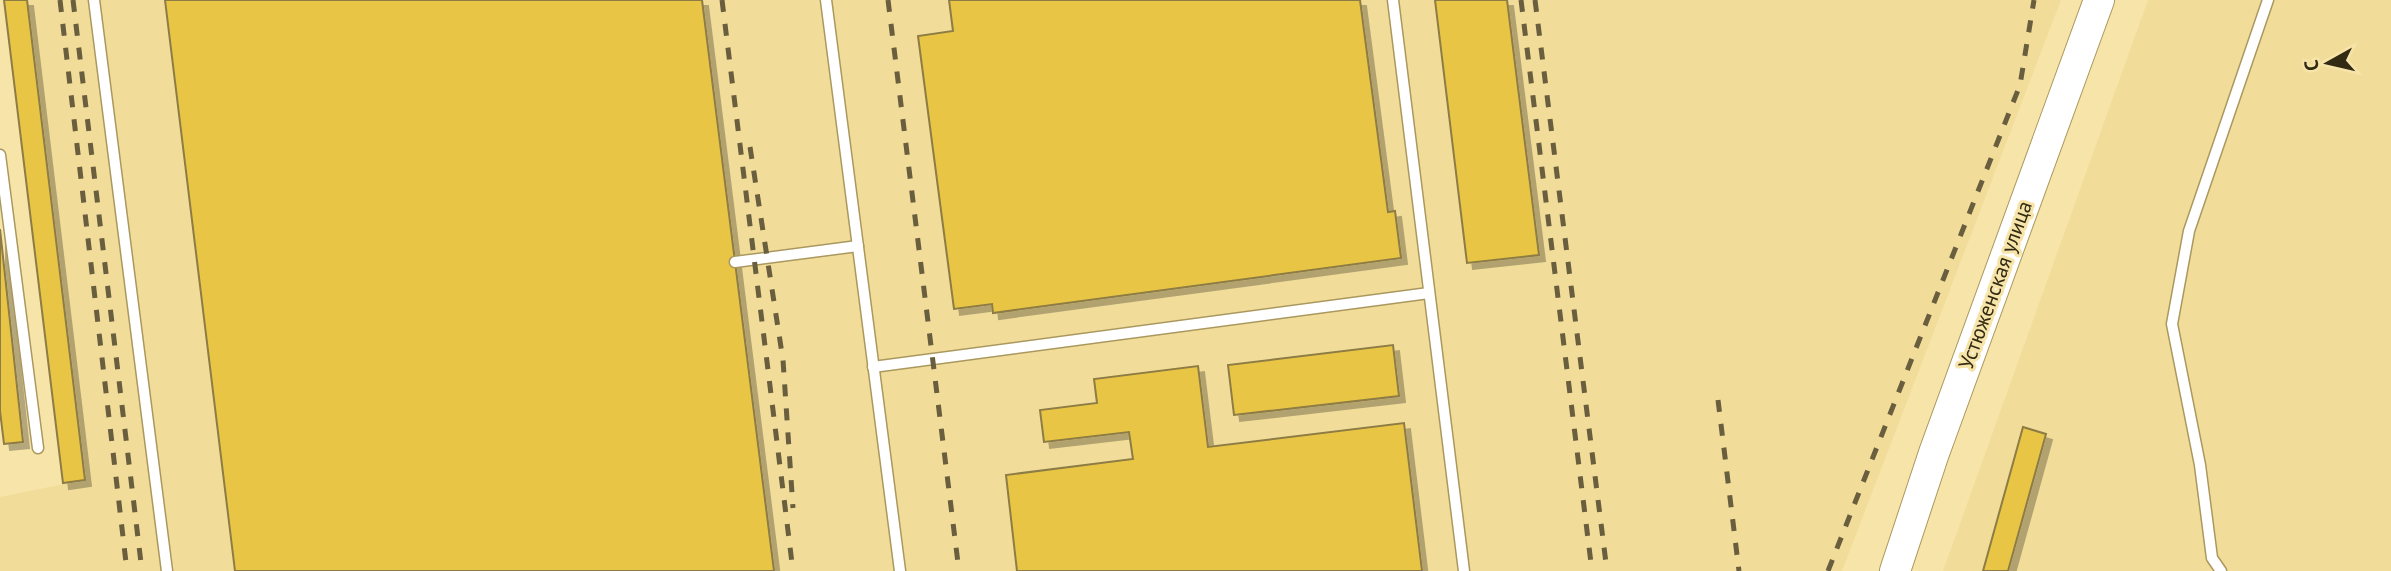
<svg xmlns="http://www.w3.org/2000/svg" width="2391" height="571" viewBox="0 0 2391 571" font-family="'PT Sans',sans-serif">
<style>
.built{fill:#f1dd99}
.building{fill:#e9c544;stroke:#8d7c44;stroke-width:2;filter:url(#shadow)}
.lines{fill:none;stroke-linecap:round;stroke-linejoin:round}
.lane-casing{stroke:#aa985f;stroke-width:13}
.secondary-casing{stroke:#aa985f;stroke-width:32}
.lane{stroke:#fff;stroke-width:10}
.secondary{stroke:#fff;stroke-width:30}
.rail{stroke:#695e3d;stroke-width:5;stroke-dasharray:12 12;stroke-linecap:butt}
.labels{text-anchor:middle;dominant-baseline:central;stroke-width:6;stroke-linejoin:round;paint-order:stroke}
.street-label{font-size:21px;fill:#322a13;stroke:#f7e4a9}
</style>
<defs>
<filter id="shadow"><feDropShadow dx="6" dy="6" stdDeviation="0" flood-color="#0004"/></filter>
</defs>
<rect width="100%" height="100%" fill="#f7e4a9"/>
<g class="built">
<path d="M 27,0 L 2061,0 L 1842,571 L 0,571 L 0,497 L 84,480 Z"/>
<path d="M 2148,0 L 2391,0 L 2391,571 L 1943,571 Z"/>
</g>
<g class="building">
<path d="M 4,0 L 27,0 L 85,480 L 63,483 Z"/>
<path d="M 165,0 L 702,0 L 774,571 L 235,571 Z"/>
<path d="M 949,0 L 1360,0 L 1388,212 L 1395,211 L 1401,258 L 993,313 L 992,304 L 954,309 L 918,36 L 953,31 Z"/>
<path d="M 1435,0 L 1507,0 L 1539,255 L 1467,263 Z"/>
<path d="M 0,229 L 23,442 L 4,444 L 0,411 Z"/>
<path d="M 1393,345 L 1399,396 L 1234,415 L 1228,365 Z"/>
<path d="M 1198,366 L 1208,447 L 1404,423 L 1422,571 L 1017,571 L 1006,475 L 1133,459 L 1129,432 L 1044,442 L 1040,410 L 1097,403 L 1094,379 Z"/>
<path d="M 2023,427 L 2046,434 L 2008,571 L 1983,571 Z"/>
</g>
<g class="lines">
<defs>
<g id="lane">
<path d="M 94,0 L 167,571"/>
<path d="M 826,0 L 900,571"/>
<path d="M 1393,0 L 1464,571"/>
<path d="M 0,155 L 38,448"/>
<path d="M 735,262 L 858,246"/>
<path d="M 873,367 L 1429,293"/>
<path d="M 2221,571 L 2212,558 L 2200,465 L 2172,324 L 2189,231 L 2268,0"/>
</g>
<path id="secondary" d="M 1895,571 L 1934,453 L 2099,0"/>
</defs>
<use href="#lane" class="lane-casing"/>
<use href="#secondary" class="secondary-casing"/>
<use href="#lane" class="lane"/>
<use href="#secondary" class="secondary"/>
<g class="rail">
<path d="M 60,0 L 127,571"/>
<path d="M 73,0 L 142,571"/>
<path d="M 722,0 L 793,571"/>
<path d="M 888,0 L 959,571"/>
<path d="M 1521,0 L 1592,571"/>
<path d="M 1535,0 L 1607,571"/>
<path d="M 750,147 L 783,360 L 793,508"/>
<path d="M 1718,400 L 1739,571"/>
<path d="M 1828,571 L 2020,85 L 2034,0"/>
</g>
</g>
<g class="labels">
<g class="street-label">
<text transform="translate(1995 285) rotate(-70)">Устюженская улица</text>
</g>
</g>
<g transform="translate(2328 63) rotate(262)" stroke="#f7e4a9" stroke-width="5" paint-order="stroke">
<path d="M0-5L12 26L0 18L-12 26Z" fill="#322a13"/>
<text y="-10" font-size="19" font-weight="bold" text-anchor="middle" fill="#322a13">С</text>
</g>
</svg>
